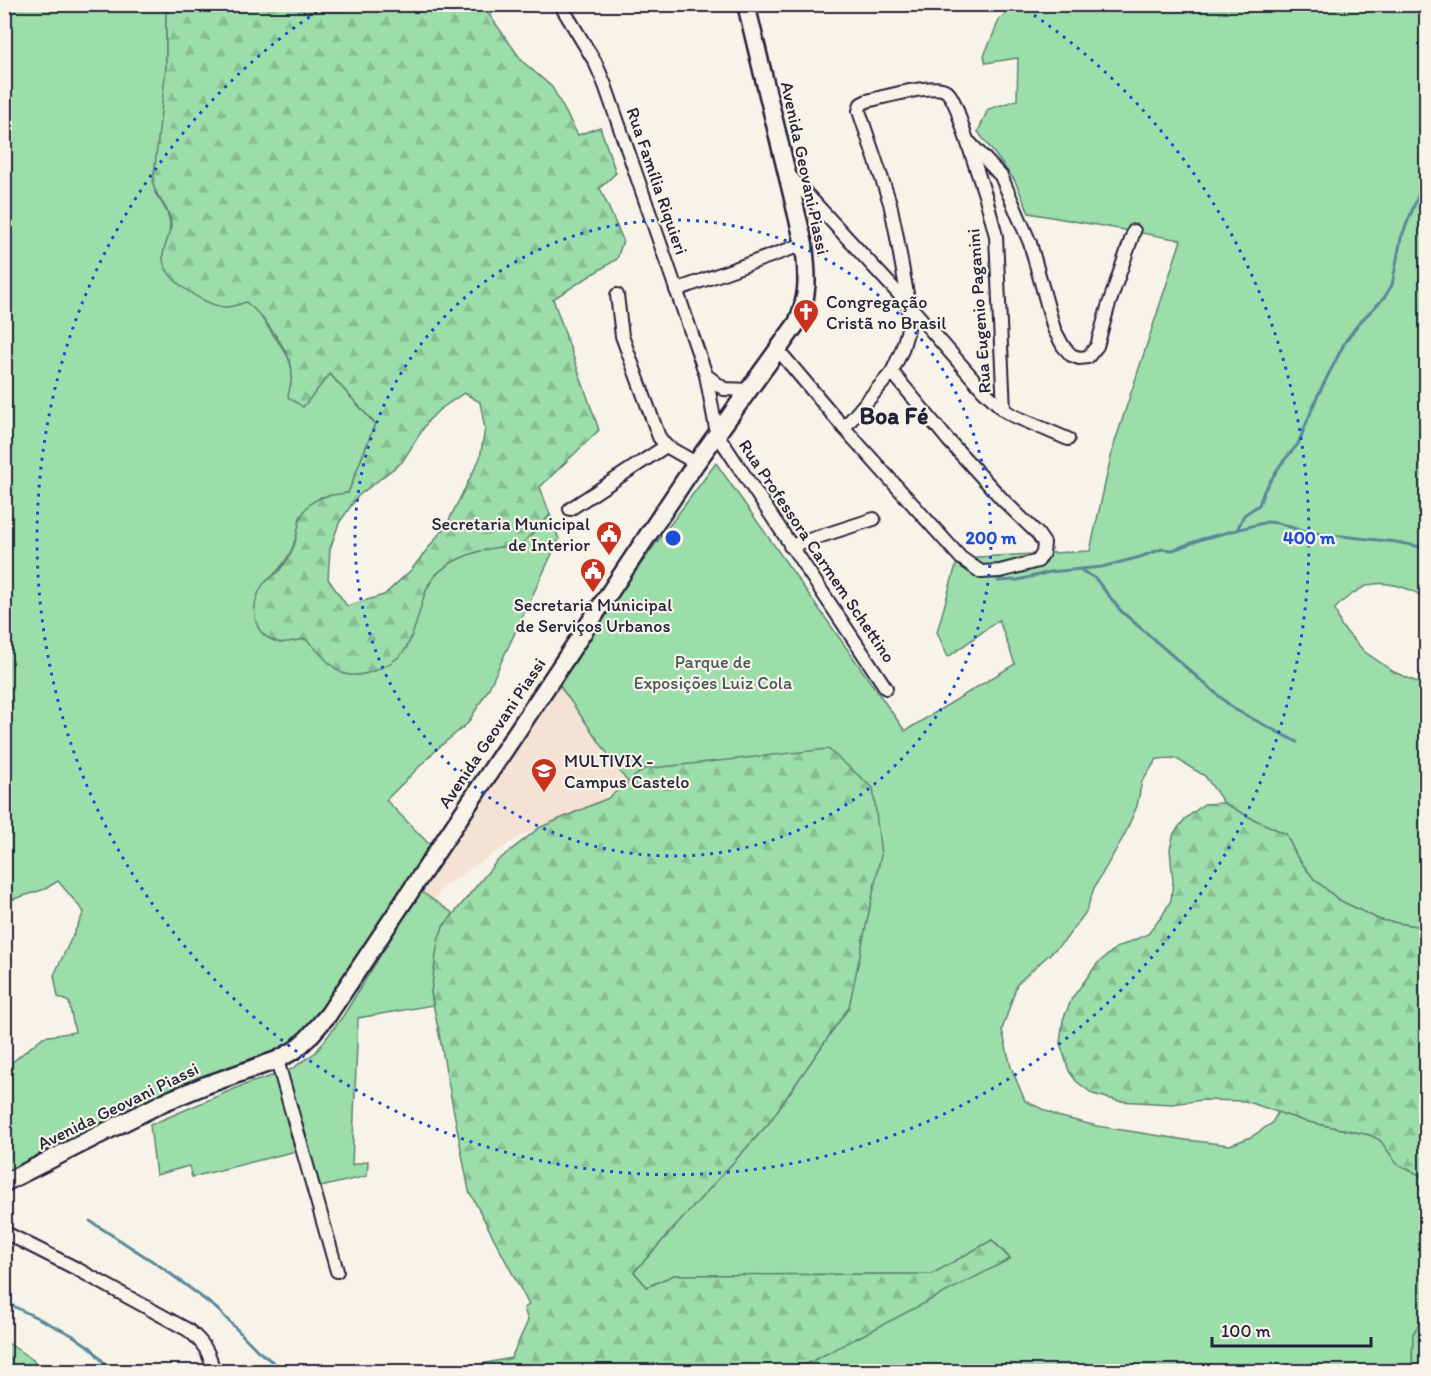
<svg xmlns="http://www.w3.org/2000/svg" width="1431" height="1376" viewBox="0 0 1431 1376" font-family="Itim,sans-serif">
<style>
.built{fill:#f5e2d4}
.green{fill:#9bdea9;stroke:#5e8072;stroke-width:1.5}
.forest{fill:url(#forest-firs);stroke:#5e8072;stroke-width:1.5;fill-rule:evenodd}
.lines{fill:none;stroke-linecap:round;stroke-linejoin:round}
.stream{stroke:#598999;stroke-width:3}
.minor-casing{stroke:#22223b;stroke-width:16}
.secondary-casing{stroke:#22223b;stroke-width:21}
.minor{stroke:#f7f3e8;stroke-width:12}
.secondary{stroke:#f7f3e8;stroke-width:16}
.ring{fill:none;stroke:#1d4ed8;stroke-width:3;stroke-dasharray:3 6}
.labels{text-anchor:middle;dominant-baseline:central;stroke-width:4.5;stroke-linejoin:round;paint-order:stroke}
.street-label{font-size:18px;fill:#22223b;stroke:#f7f3e8}
.poi-label{font-size:18px;fill:#22223b;stroke:#f7f3e8;text-anchor:start}
.park-label{font-size:18px;fill:#465a5c;stroke:#f7f3e8}
.district-label{font-size:24px;font-weight:bold;fill:#22223b;stroke:#f7f3e8}
.centre{fill:#1d4ed8;stroke:#f7f3e8;stroke-width:3}
.ring-label{font-size:18px;text-anchor:middle;font-weight:bold;fill:#1d4ed8;stroke:#f7f3e8;stroke-width:4.5;stroke-linejoin:round;paint-order:stroke}
</style>
<defs>
<pattern id="forest-firs" width="22" height="20" patternUnits="userSpaceOnUse" patternTransform="scale(1.5)"><rect width="22" height="20" fill="#9bdea9"/><path d="M5 1l3.5 6h-7zM16 11l3.5 6h-7z" fill="#85be92"/></pattern>
</defs>
<rect width="100%" height="100%" fill="#f7f3e8"/>
<filter id="ink" filterUnits="userSpaceOnUse"><feTurbulence type="fractalNoise" baseFrequency=".0167" numOctaves="2"/><feDisplacementMap in="SourceGraphic" scale="12" xChannelSelector="R" yChannelSelector="G"/><feConvolveMatrix kernelMatrix="1 2 1 2 8 2 1 2 1" color-interpolation-filters="sRGB"/></filter>
<g filter="url(#ink)">
<path class="built" d="M 555,679 L 624,780 L 592,809 L 522,835 L 443,887 L 431,904 L 415,893 Z"/>
<g class="green">
<path d="M 1021,4 L 1426,5 L 1426,601 C 1417,589 1390,582 1374,584 C 1363,585 1342,600 1335,609 L 1341,626 L 1365,652 L 1394,672 L 1426,686 L 1426,926 L 1416,926 L 1380,920 L 1339,900 L 1314,879 L 1297,857 L 1286,834 L 1249,817 L 1224,803 L 1205,776 L 1175,758 L 1157,759 L 1142,781 L 1137,806 L 1124,836 L 1094,888 L 1086,912 L 1065,940 L 1017,984 L 1002,1030 L 1011,1067 L 1025,1101 L 1057,1116 L 1097,1126 L 1186,1140 L 1230,1145 L 1251,1137 L 1272,1123 L 1278,1112 L 1304,1121 L 1370,1135 L 1380,1140 L 1426,1178 L 1426,1312 L 1413,1334 L 1412,1371 L 793,1371 L 1010,1258 L 992,1240 L 933,1274 L 674,1275 L 647,1287 L 634,1272 L 768,1124 L 849,1007 L 633,790 L 555,679 L 716,463 L 905,731 L 1015,664 L 999,620 L 948,657 L 937,632 L 958,558 L 1090,551 L 1113,448 L 1181,240 L 1029,213 L 1015,181 L 978,132 L 988,109 L 1017,100 L 1018,58 L 986,63 L 984,56 L 1000,18 Z"/>
<path d="M 4,5 L 166,5 L 166,67 L 155,193 C 176,221 171,225 163,257 L 246,302 L 257,311 L 288,356 L 303,406 L 329,373 L 375,424 L 348,493 L 321,497 L 300,517 C 296,549 287,564 263,585 L 280,643 L 305,639 L 317,648 L 333,666 L 406,649 C 413,629 418,606 428,587 C 442,557 488,544 519,547 L 550,515 L 559,539 L 488,690 L 468,723 L 437,749 L 386,800 L 430,845 L 320,1019 L 298,1043 L 5,1178 L 5,1068 L 43,1037 L 75,1032 L 69,1002 L 58,997 L 54,975 L 84,912 L 58,881 L 45,889 L 5,902 Z"/>
<path d="M 420,891 L 454,914 L 443,926 L 431,992 L 433,1005 L 358,1018 L 352,1165 L 368,1161 L 367,1176 L 316,1188 L 304,1149 L 192,1177 L 189,1166 L 156,1175 L 150,1125 L 241,1086 L 290,1070 L 316,1052 L 343,1016 Z"/>
</g>
<g class="forest">
<path d="M 166,5 L 478,5 L 488,13 L 523,62 L 552,87 L 578,135 L 600,127 L 616,173 L 600,188 L 623,240 L 617,259 L 553,299 L 599,430 L 540,487 L 550,515 L 519,547 C 490,544 440,559 427,588 C 419,607 417,630 406,648 C 397,664 360,681 342,673 C 329,666 318,649 305,639 C 297,640 285,644 278,642 C 251,635 250,607 262,586 C 266,580 274,576 279,571 C 283,566 287,560 290,555 C 300,538 295,518 309,505 C 320,495 334,495 348,493 L 375,424 L 330,374 L 303,407 L 288,397 C 289,389 292,381 292,373 C 292,352 262,315 246,302 C 239,304 231,308 223,307 C 203,304 162,279 163,256 C 163,246 171,235 171,225 C 171,208 156,199 153,184 L 166,67 ZM 464,393 L 480,402 L 485,429 L 480,458 L 447,524 L 411,570 L 384,595 L 347,606 L 328,579 L 330,549 L 339,523 L 358,496 L 402,462 L 428,421 L 439,410 Z"/>
<path d="M 828,749 L 873,788 L 881,855 L 849,1007 L 768,1124 L 634,1272 L 647,1287 L 674,1275 L 932,1274 L 992,1240 L 1010,1259 L 793,1371 L 466,1371 L 467,1367 L 511,1358 L 528,1321 L 524,1308 L 529,1305 L 469,1191 L 431,992 L 438,940 L 443,927 L 496,862 L 539,828 L 608,798 L 644,769 Z"/>
<path d="M 1224,803 L 1249,817 L 1286,834 L 1297,857 L 1314,879 L 1339,900 L 1380,920 L 1416,926 L 1426,926 L 1426,1178 L 1397,1164 L 1380,1140 L 1370,1135 L 1304,1121 L 1245,1101 L 1203,1100 L 1172,1104 L 1118,1101 L 1093,1094 L 1076,1081 L 1069,1071 L 1060,1043 L 1063,1020 L 1072,998 L 1097,964 L 1116,948 L 1148,934 L 1162,916 L 1171,900 L 1173,881 L 1170,849 L 1174,833 L 1185,819 L 1204,804 Z"/>
<path d="M 1426,1312 L 1426,1371 L 1412,1371 L 1413,1334 Z"/>
<path d="M 5,1341 L 33,1360 L 40,1371 L 5,1371 Z"/>
</g>
<g class="lines">
<g class="stream">
<path d="M 1238,528 L 1244,515 L 1259,505 L 1264,491 L 1281,464 L 1298,444 L 1317,397 L 1345,342 L 1359,323 L 1384,298 L 1392,285 L 1401,238 L 1426,176"/>
<path d="M 1082,571 L 1095,578 L 1121,611 L 1234,709 L 1297,742"/>
<path d="M 998,581 L 1018,580 L 1050,572 L 1102,567 L 1140,557 L 1162,549 L 1173,550 L 1202,539 L 1267,522 L 1278,523 L 1305,532 L 1396,542 L 1426,548"/>
<path d="M 90,1221 L 160,1266 L 191,1289 L 217,1309 L 258,1351 L 286,1372"/>
<path d="M 4,1299 L 7,1303 L 72,1335 L 91,1348 L 112,1372"/>
</g>
<defs>
<g id="minor">
<path d="M 560,4 L 595,62 L 605,85 L 706,375 L 717,434 L 886,688"/>
<path d="M 970,143 L 1001,176 L 1030,243 L 1054,329 L 1063,346 L 1071,355 L 1079,358 L 1088,357 L 1097,346 L 1108,307 L 1134,231"/>
<path d="M 789,175 L 909,305 L 983,390 L 1004,410 L 1014,416 L 1068,439"/>
<path d="M 676,290 L 804,244"/>
<path d="M 617,295 L 622,336 L 659,437 L 666,446 L 696,463"/>
<path d="M 779,351 L 844,428 L 961,558 L 981,572 L 1000,571 L 1038,561 L 1043,553 L 1044,543 L 1037,533 L 1003,500 L 948,440 L 892,372"/>
<path d="M 706,375 L 724,389 L 750,390"/>
<path d="M 844,428 L 892,372 L 902,350 L 908,329 L 909,305 L 896,232 L 890,203 L 859,111 L 861,104 L 867,101 C 883,97 927,85 942,89 C 950,91 953,101 956,107 L 986,198 L 996,236 L 1004,410"/>
<path d="M 570,509 L 666,446"/>
<path d="M 790,546 L 874,519"/>
<path d="M 277,1060 L 337,1271"/>
<path d="M 4,1232 L 77,1269 L 188,1330 C 202,1341 211,1353 213,1372"/>
</g>
<path id="secondary" d="M 4,1183 L 164,1102 L 206,1085 L 277,1060 L 295,1050 L 308,1038 L 328,1015 L 696,463 L 797,323 C 810,292 807,275 804,244 L 746,4"/>
</defs>
<use href="#minor" class="minor-casing"/>
<use href="#secondary" class="secondary-casing"/>
<use href="#minor" class="minor"/>
<use href="#secondary" class="secondary"/>
</g>
</g>
<g class="ring">
<circle cx="673" cy="538" r="318"/>
<path d="M1019 5A636 636 0 1 1 327 5"/>
</g>
<defs>
<symbol id="church-pin" viewBox="-11 -11 22 30"><path d="M0 17L-7.5 6A9.5 9.5 0 1 1 7.5 6Z" fill="#c8321e" stroke="#f7f3e8"/><path d="M-1.2-6h2.4v3.5h3.3v2.4h-3.3V6h-2.4V-.1h-3.3v-2.4h3.3Z" fill="#fff"/></symbol>
<symbol id="civic-pin" viewBox="-11 -11 22 30"><path d="M0 17L-7.5 6A9.5 9.5 0 1 1 7.5 6Z" fill="#c8321e" stroke="#f7f3e8"/><path d="M-.6-6.5H3V-4.5H.6V-3L4-1V1h2V6H-6V1h2V-1L-.6-3ZM-1.2 2.5V6h2.4V2.5Z" fill="#fff"/></symbol>
<symbol id="university-pin" viewBox="-11 -11 22 30"><path d="M0 17L-7.5 6A9.5 9.5 0 1 1 7.5 6Z" fill="#c8321e" stroke="#f7f3e8"/><path d="M0-5L7-2L0 1L-7-2ZM-4 1L0 2.5L4 1V4Q0 6-4 4Z" fill="#fff"/></symbol>
</defs>
<g fill-rule="evenodd">
<use href="#church-pin" x="791" y="297" width="30" height="40"/>
<use href="#civic-pin" x="594" y="519" width="30" height="40"/>
<use href="#civic-pin" x="578" y="556" width="30" height="40"/>
<use href="#university-pin" x="529" y="756" width="30" height="40"/>
</g>
<g class="labels">
<g class="street-label">
<text transform="translate(805 168) rotate(78)">Avenida Geovani Piassi</text>
<text transform="translate(657 181) rotate(71)">Rua Família Riquieri</text>
<text transform="translate(979 311) rotate(-94)">Rua Eugenio Paganini</text>
<text transform="translate(817 551) rotate(56)">Rua Professora Carmem Schettino</text>
<text transform="translate(492 733) rotate(-56)">Avenida Geovani Piassi</text>
<text transform="translate(118 1106) rotate(-26)">Avenida Geovani Piassi</text>
</g>
<g class="poi-label">
<text x="826" y="302">Congregação<tspan x="826" dy="21">Cristã no Brasil</tspan></text>
<text x="590" y="524" text-anchor="end">Secretaria Municipal<tspan x="590" dy="21">de Interior</tspan></text>
<text x="593" y="605" text-anchor="middle">Secretaria Municipal<tspan x="593" dy="21">de Serviços Urbanos</tspan></text>
<text x="564" y="761">MULTIVIX -<tspan x="564" dy="21">Campus Castelo</tspan></text>
</g>
<g class="park-label">
<text x="713" y="662">Parque de<tspan x="713" dy="21">Exposições Luiz Cola</tspan></text>
</g>
<g class="district-label">
<text x="894" y="415">Boa Fé</text>
</g>
</g>
<circle cx="673" cy="538" r="9" class="centre"/>
<g class="ring-label">
<text x="991" y="544">200 m</text>
<text x="1309" y="544">400 m</text>
</g>
<rect width="1431" height="1376" fill="none" stroke="#f7f3e8" stroke-width="24"/>
<rect x="12" y="12" width="1407" height="1352" fill="none" stroke="#22223b" stroke-width="2" filter="url(#ink)"/>
<path d="M1212 1337v9h159v-9" fill="none" stroke="#22223b" stroke-width="3"/>
<text x="1221" y="1337" font-size="18" fill="#22223b" stroke="#f7f3e8" stroke-width="4.5" paint-order="stroke">100 m</text>
</svg>
